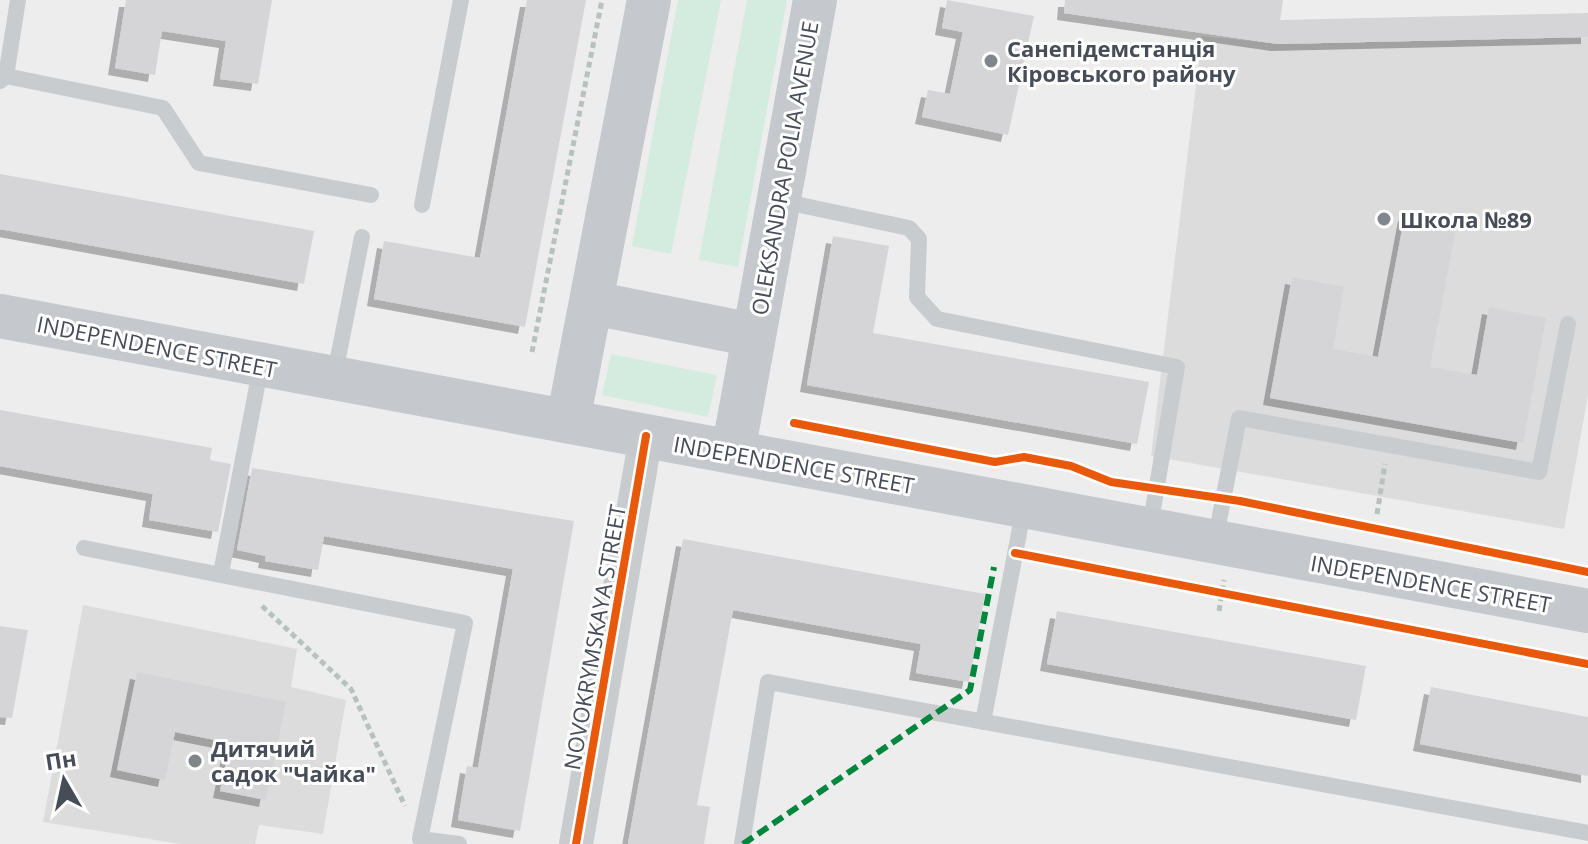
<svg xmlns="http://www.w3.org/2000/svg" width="1588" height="844" viewBox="0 0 1588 844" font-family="'Open Sans',sans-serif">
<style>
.education{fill:#dcdcdc}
.green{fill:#d4ebe0}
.building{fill:#d5d5d7;filter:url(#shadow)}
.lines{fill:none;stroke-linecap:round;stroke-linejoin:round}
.path{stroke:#b7c2c0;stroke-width:5;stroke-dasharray:6 4;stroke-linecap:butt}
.lane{stroke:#c9ccce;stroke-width:16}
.street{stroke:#c9ccce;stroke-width:34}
.primary{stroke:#c5c8cc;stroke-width:44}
.quiet{stroke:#00873e;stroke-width:6;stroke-dasharray:12 6;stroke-linecap:butt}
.cycleway-casing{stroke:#fff;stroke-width:13}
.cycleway{stroke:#e8590c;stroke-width:8}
.poi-dot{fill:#81858c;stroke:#fff;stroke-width:3}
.labels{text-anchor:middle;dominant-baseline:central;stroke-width:6;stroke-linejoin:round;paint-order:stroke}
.poi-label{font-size:22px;font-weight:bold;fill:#464d58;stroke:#fff;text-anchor:start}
.street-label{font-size:22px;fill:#464d58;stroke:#fff}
</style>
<defs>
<filter id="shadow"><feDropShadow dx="-7" dy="7" stdDeviation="0" flood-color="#0004"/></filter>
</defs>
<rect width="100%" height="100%" fill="#eeeded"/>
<g class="education">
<path d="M 1202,36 L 1278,44 L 1588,37 L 1588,395 L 1564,529 L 1151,456 Z"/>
<path d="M 83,605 L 297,649 L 291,687 L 346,700 L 323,834 L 259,825 L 255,844 L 181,844 L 43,822 Z"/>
</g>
<g class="green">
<path d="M 678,0 L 721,0 L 671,254 L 632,246 Z"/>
<path d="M 747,0 L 787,0 L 738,267 L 699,260 Z"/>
<path d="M 611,354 L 717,375 L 708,417 L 602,395 Z"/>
</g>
<g class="building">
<path d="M 126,0 L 272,0 L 258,84 L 220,79 L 226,41 L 162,31 L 155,75 L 115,68 Z"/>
<path d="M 527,0 L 586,0 L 525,327 L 374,299 L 384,241 L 480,258 Z"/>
<path d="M 947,0 L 1034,16 L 1008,135 L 922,117 L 928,90 L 950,94 L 963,32 L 942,28 Z"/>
<path d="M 1065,0 L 1283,0 L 1280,20 L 1588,13 L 1588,37 L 1278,44 L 1064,13 Z"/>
<path d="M 0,174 L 314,231 L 304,284 L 0,229 Z"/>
<path d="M 1405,214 L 1457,223 L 1430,367 L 1477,375 L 1489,307 L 1546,318 L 1523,443 L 1270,398 L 1292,277 L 1344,287 L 1333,349 L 1378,357 Z"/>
<path d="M 833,236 L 889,246 L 873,333 L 1149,382 L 1137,444 L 807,385 Z"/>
<path d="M 0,410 L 212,448 L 210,460 L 231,464 L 218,532 L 149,520 L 153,494 L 0,466 Z"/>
<path d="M 252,468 L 574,521 L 520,831 L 458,820 L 467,766 L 478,768 L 513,569 L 324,536 L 318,570 L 265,561 L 266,556 L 237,550 Z"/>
<path d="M 683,539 L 985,594 L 969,682 L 916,673 L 921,644 L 733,610 L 697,805 L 710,807 L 704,844 L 628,844 Z"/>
<path d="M 1057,611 L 1366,666 L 1356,720 L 1047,664 Z"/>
<path d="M 0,626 L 28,630 L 12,718 L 0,717 Z"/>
<path d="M 137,672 L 286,702 L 266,800 L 220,791 L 230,743 L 175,732 L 165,780 L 117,770 Z"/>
<path d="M 1431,687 L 1588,717 L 1588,776 L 1420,744 Z"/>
</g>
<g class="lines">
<g class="path">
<path d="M 532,352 L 602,0"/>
<path d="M 1377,514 L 1385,464"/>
<path d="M 262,606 L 351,689 L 405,806"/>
<path d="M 1219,611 L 1224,580"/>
</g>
<g class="lane">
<path d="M 6,76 L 18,0"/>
<path d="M 0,81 L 6,76 L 163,108 L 199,163 L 371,195"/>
<path d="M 781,201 L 909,228 L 919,239 L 917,297 L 937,319 L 1177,367 L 1150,527"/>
<path d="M 422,205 L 461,0"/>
<path d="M 334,378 L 362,237"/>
<path d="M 1215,541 L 1239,418 L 1539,472 L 1568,324"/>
<path d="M 84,548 L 465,623 L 420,839 L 459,844"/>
<path d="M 221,573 L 261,366"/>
<path d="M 983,722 L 1024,507"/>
<path d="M 742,844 L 768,682 L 1588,833"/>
</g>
<path class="street" d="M 576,844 L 646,436"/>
<g class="primary">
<path d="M 593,303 L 753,335"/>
<path d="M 0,316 L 1588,611"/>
<path d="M 568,421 L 649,0"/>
<path d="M 733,452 L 815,0"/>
</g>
<path class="quiet" d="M 743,844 L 970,690 L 994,567"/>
<defs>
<g id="cycleway">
<path d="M 794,423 L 995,462 L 1024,457 L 1071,466 L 1111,482 L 1240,501 L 1588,572"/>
<path d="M 1015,553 L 1588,664"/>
<path d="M 576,844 L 646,436"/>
</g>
</defs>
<use href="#cycleway" class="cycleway-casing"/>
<use href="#cycleway" class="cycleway"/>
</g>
<g class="poi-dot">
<circle cx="991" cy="61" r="8"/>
<circle cx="1384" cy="219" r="8"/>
<circle cx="195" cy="761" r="8"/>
</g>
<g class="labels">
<g class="poi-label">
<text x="1007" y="48">Санепідемстанція<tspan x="1007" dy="25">Кіровського району</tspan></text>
<text x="1400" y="219">Школа №89</text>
<text x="211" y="748">Дитячий<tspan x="211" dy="25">садок "Чайка"</tspan></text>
</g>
<g class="street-label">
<text transform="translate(784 168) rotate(-80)">OLEKSANDRA POLIA AVENUE</text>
<text transform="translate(157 346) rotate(11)">INDEPENDENCE STREET</text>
<text transform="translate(794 464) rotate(10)">INDEPENDENCE STREET</text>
<text transform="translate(1431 583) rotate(10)">INDEPENDENCE STREET</text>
<text transform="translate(594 637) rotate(-80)">NOVOKRYMSKAYA STREET</text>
</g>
</g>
<g transform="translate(64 780) rotate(351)" stroke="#ffffff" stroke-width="6" paint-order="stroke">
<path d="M0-6L14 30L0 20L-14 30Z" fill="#464d58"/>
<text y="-12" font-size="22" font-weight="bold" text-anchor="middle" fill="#464d58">Пн</text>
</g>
</svg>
